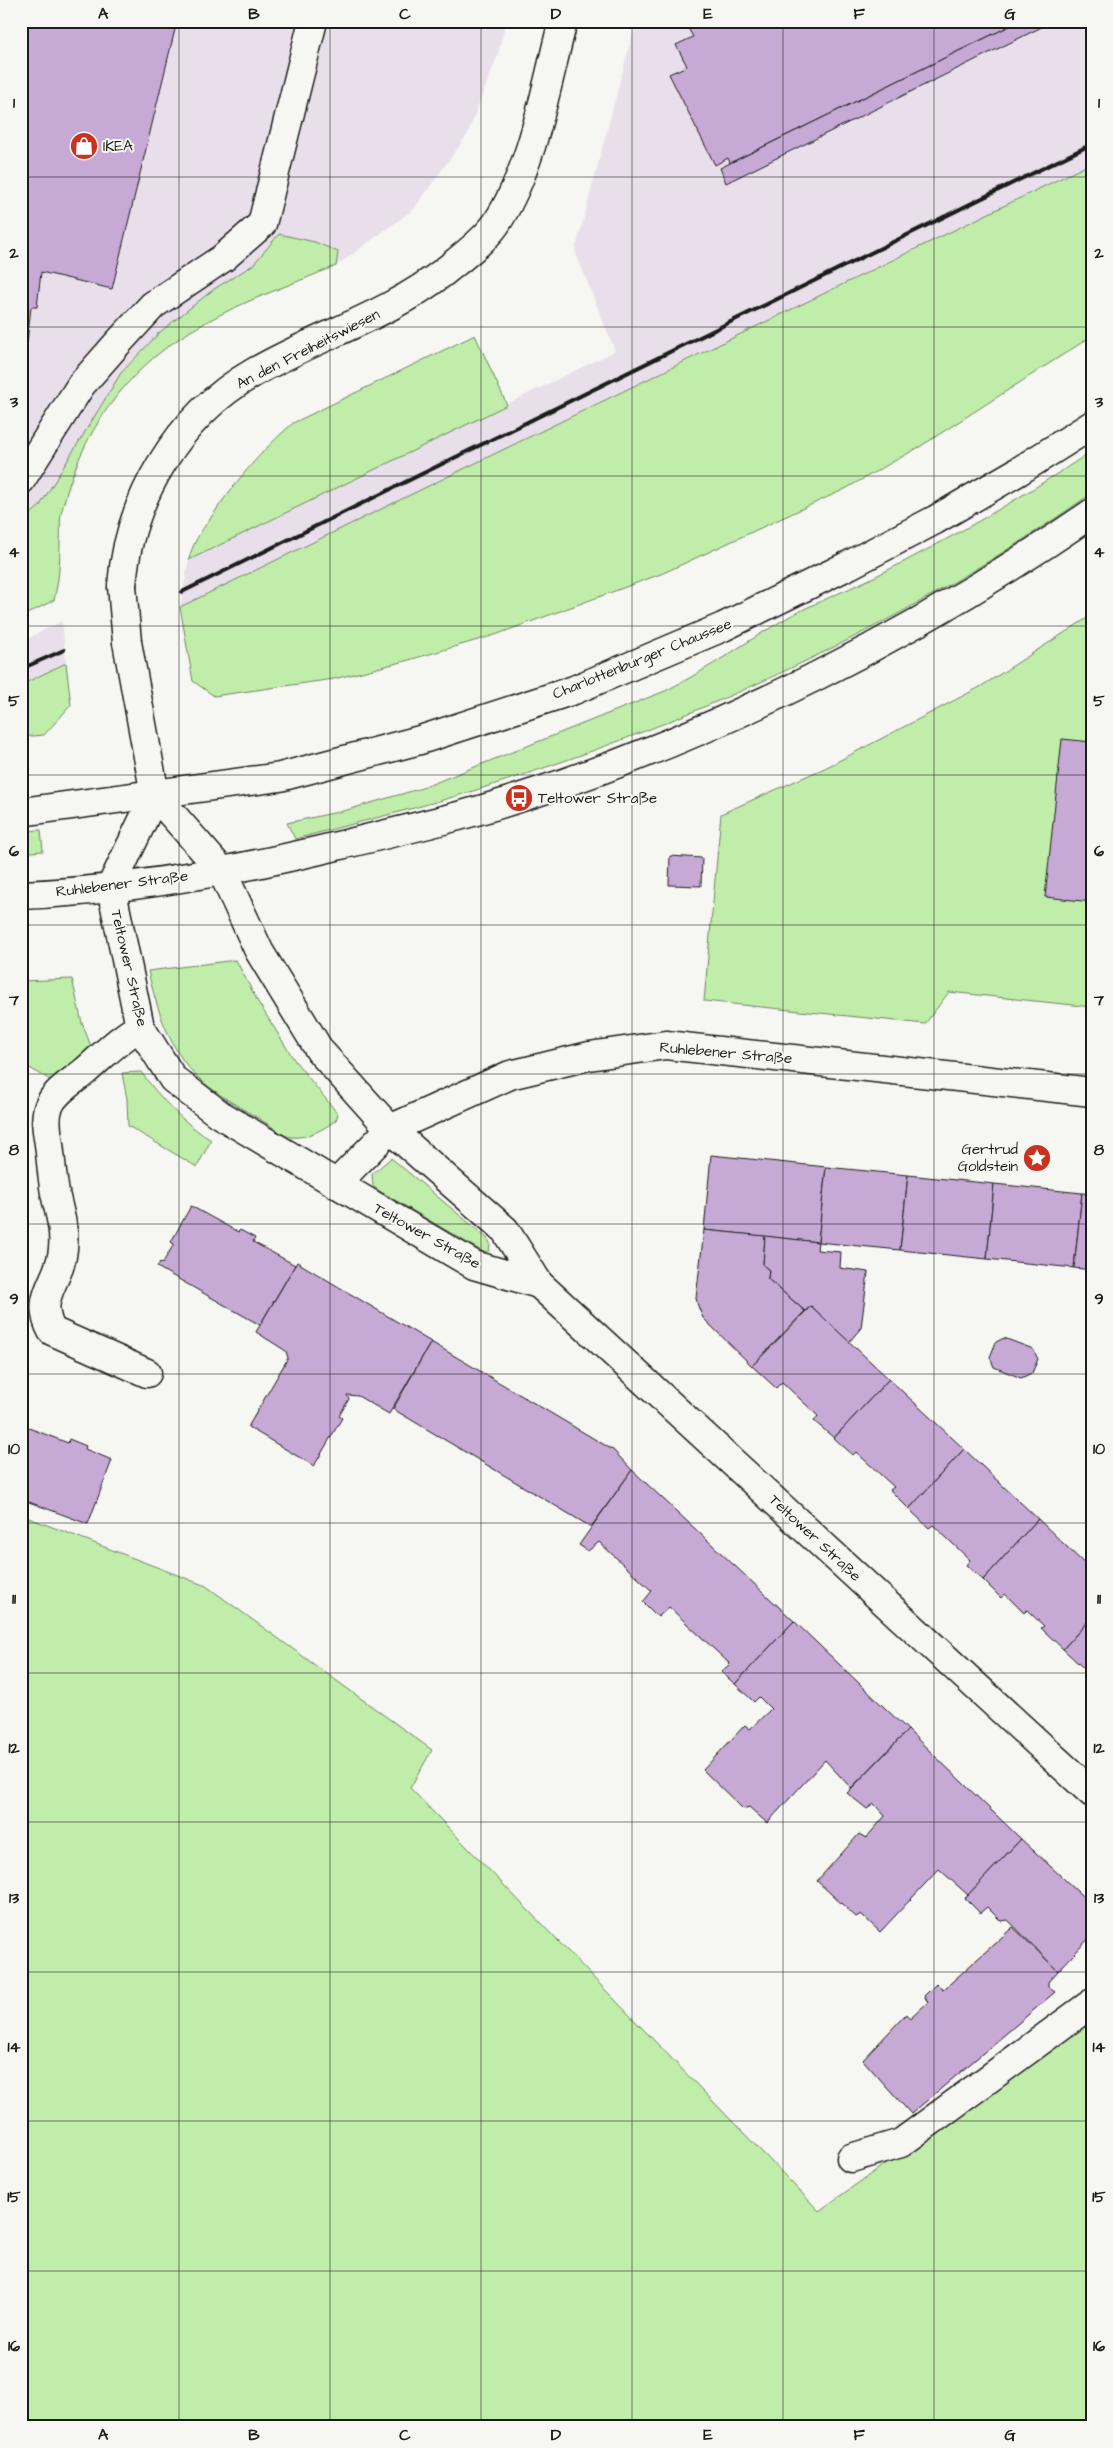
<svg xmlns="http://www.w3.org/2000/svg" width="1113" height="2448" viewBox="0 0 1113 2448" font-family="'Architects Daughter',sans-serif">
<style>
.built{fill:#e8dfea}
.green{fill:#c1edaa;stroke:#6e8463}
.building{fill:#c7a9d6;stroke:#1c1c1c}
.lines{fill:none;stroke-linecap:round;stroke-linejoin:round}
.minor-casing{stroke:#1c1c1c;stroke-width:31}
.major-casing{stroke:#1c1c1c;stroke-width:31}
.minor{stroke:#f6f6f2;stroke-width:28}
.major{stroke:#f6f6f2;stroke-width:28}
.rail{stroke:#1c1c1c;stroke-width:4}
.minor-bridge-casing{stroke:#1c1c1c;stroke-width:31;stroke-linecap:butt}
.minor-bridge{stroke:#f6f6f2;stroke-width:28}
.grid{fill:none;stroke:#1c1c1c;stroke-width:1;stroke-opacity:0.55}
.labels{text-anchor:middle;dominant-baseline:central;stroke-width:4;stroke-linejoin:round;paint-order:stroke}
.poi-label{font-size:15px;fill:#1c1c1c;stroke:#f6f6f2;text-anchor:start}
.street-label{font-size:15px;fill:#1c1c1c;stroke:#f6f6f2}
.neatline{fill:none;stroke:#1c1c1c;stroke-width:2}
.grid-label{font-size:16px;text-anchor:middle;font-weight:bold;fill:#1c1c1c}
</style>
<rect width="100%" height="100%" fill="#f6f6f2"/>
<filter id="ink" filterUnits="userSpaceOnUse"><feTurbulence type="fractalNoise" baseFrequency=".02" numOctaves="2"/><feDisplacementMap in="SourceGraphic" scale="10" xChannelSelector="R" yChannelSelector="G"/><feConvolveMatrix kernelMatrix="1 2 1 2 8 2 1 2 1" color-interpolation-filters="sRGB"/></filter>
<g filter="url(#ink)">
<g class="built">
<path d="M 21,21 L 506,21 L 497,57 L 467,135 L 414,209 L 336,266 L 231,309 L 190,331 L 156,356 L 128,382 L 105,411 L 86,442 L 61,512 L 59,579 L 54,600 L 21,617 Z"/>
<path d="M 636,21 L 1092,21 L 1092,163 L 180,607 L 189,560 L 615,351 L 575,251 Z"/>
<path d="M 62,621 L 66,663 L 21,685 L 21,642 Z"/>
</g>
<g class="green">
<path d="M 1092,163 L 1092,336 L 921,446 L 845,489 L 661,574 L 495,635 L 409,660 L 334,679 L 214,696 L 193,681 L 180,607 Z"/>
<path d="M 279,234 L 315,242 L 338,252 L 336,266 C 288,286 236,303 191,331 C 124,371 80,435 62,510 C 59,519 61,531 60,540 C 60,561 59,580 54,600 L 21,617 L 21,522 L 39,507 L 121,373 L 160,332 L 214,289 L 253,265 Z"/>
<path d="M 475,335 L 507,405 L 189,560 C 191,546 201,531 210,519 C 234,483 260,452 293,423 Z"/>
<path d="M 1092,451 L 1092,493 C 907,624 701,719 486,787 C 423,807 359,822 295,839 L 287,823 L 347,810 L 422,788 L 665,691 C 710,669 749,639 792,615 C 817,602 843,592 868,580 C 945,542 1020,499 1092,451 Z"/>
<path d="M 1092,615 L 1092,1007 L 949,992 L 925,1024 L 704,1001 L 721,814 L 827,767 L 980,687 Z"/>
<path d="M 66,663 L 71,705 L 44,735 L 21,737 L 21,685 Z"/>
<path d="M 41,830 L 43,851 L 21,853 L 21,831 Z"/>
<path d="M 236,960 L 258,1002 L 295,1061 L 338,1114 L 336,1120 C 324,1129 307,1139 291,1137 C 283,1136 274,1128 268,1124 C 237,1105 201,1088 180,1056 C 164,1031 155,1001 148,971 Z"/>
<path d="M 72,979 L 82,1023 L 91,1046 L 54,1082 L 21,1063 L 21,981 Z"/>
<path d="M 141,1072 C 161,1099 182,1122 211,1140 L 197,1167 L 128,1126 L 127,1099 L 122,1073 Z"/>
<path d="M 391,1158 L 487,1238 L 490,1243 L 489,1251 L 483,1252 L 378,1190 L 373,1186 L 372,1174 Z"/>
<path d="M 21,1515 L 206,1586 L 432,1750 L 410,1788 L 819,2211 L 1092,2016 L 1092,2427 L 21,2427 Z"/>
</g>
<g class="building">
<path d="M 21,21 L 177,21 L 112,289 L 41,272 L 37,307 L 31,307 L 27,343 L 22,343 L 21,354 Z"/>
<path d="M 684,21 L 1020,21 L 730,163 L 728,158 L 715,165 L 669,74 L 687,66 L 676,45 L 693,37 Z"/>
<path d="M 1020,21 L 1054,21 L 726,183 L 720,168 Z"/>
<path d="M 1062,739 L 1092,742 L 1092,902 L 1045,897 Z"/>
<path d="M 670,856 L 702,858 L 701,886 L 669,885 Z"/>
<path d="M 711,1155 L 826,1167 L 818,1242 L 704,1230 Z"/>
<path d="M 826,1167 L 908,1175 L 900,1250 L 818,1242 Z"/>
<path d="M 908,1175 L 994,1184 L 987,1259 L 900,1250 Z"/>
<path d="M 994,1184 L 1082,1193 L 1074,1268 L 987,1259 Z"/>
<path d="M 1082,1193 L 1092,1194 L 1092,1270 L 1074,1268 Z"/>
<path d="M 191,1206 L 238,1232 L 240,1230 L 255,1238 L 253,1242 L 295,1265 L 260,1325 L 157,1267 L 160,1262 L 162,1264 L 174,1244 L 171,1242 Z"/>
<path d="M 704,1230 L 765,1236 L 763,1265 L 769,1270 L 768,1279 L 805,1311 L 752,1366 L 703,1318 L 698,1306 L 696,1298 Z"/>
<path d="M 765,1236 L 818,1242 L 817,1250 L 841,1252 L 840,1268 L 868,1272 L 861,1328 L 849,1342 L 811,1306 L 805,1311 L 768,1279 L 769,1270 L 763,1265 Z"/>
<path d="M 297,1262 L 431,1342 L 389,1414 L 358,1396 L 347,1395 L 349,1399 L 339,1416 L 342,1418 L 314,1466 L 248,1427 L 288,1358 L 286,1351 L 256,1332 Z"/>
<path d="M 811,1306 L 889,1379 L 834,1438 L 814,1421 L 818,1416 L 782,1382 L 776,1388 L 752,1366 Z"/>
<path d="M 1004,1338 L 1033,1349 L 1038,1359 L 1032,1373 L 1021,1378 L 994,1367 L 990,1357 L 996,1342 Z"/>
<path d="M 431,1342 L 613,1450 L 632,1470 L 591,1527 L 393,1409 Z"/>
<path d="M 889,1379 L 964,1449 L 909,1509 L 890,1490 L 894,1487 L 856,1452 L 853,1455 L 834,1438 Z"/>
<path d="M 21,1425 L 68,1443 L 69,1439 L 86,1446 L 85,1449 L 112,1460 L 88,1524 L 21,1499 Z"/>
<path d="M 964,1449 L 1038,1519 L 983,1580 L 966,1565 L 970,1560 L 933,1525 L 929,1528 L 909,1509 Z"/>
<path d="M 632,1470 L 794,1621 L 735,1684 L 721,1672 L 730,1664 L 669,1607 L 658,1617 L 643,1602 L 652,1591 L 599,1542 L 588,1551 L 579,1545 Z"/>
<path d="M 1038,1519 L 1092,1571 L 1092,1617 L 1063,1649 L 1041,1628 L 1044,1626 L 1027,1610 L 1024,1613 L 1005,1594 L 1001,1598 L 983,1580 Z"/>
<path d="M 1092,1617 L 1092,1676 L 1063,1649 Z"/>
<path d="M 794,1621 L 908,1730 L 851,1788 L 825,1760 L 767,1823 L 749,1807 L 743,1809 L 703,1770 L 745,1725 L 750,1729 L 771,1709 L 759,1697 L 754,1702 L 735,1684 Z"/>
<path d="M 908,1730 L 1021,1839 L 968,1895 L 939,1869 L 880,1932 L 861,1914 L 856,1917 L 817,1881 L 859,1834 L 866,1838 L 885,1816 L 874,1804 L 867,1809 L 847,1793 Z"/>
<path d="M 1021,1839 L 1092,1905 L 1092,1935 L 1058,1971 L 1008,1920 L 1001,1921 L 987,1907 L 980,1913 L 965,1898 Z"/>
<path d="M 1013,1927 L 1058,1971 L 1048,1982 L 1048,1987 L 1055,1992 L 911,2114 L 863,2060 L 906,2014 L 910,2019 L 928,2002 L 924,1996 L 936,1984 L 943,1990 Z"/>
</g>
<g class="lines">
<defs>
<g id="minor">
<path d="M 21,480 L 81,385 L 117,344 L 153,305 L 223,258 L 262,224 L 313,21"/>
<path d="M 122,586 C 128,500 178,416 253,373 C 316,336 387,317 445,271 C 461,258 485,240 496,224 C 533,168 546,86 563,21"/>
<path d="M 127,642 L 155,795"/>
<path d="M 155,795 L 222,871 L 259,951 L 320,1051 L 390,1129 L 505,1230 L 539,1284 L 1092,1793"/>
<path d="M 155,795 L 111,887 L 140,1027 L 173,1079 L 219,1114 L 474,1265 L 539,1284"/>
<path d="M 140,1027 C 118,1039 103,1056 84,1072 C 72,1082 55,1091 49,1106 C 44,1117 47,1132 49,1144 C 51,1160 52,1177 55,1193 C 59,1212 65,1228 63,1249 C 61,1281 33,1296 52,1331 L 147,1373"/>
<path d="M 336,1184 L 390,1129 L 510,1075 L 589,1056 L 666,1045 L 1092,1092"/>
<path d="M 851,2158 L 901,2143 L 1092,2003"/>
</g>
<g id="major">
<path d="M 21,812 L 280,777 L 420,740 L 574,690 L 723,627 L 849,565 L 935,520 L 1019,471 L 1092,425"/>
<path d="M 21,895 C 125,891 239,870 341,845 C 400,831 461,817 519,798 C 720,734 918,633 1092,513"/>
</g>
</defs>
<use href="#minor" class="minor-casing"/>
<use href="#major" class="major-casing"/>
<use href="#minor" class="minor"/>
<use href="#major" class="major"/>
<g class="rail">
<path d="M 182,592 L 1092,144"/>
<path d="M 21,669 L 64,650"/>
</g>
<defs>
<path id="minor-bridge" d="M 122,586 L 127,642"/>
</defs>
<use href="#minor-bridge" class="minor-bridge-casing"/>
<use href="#minor-bridge" class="minor-bridge"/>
</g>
</g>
<path class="grid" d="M 179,21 L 179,2427M 330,21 L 330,2427M 481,21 L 481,2427M 632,21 L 632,2427M 783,21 L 783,2427M 934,21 L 934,2427M 21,177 L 1092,177M 21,327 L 1092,327M 21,476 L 1092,476M 21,626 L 1092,626M 21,775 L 1092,775M 21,925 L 1092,925M 21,1074 L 1092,1074M 21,1224 L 1092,1224M 21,1374 L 1092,1374M 21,1523 L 1092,1523M 21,1673 L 1092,1673M 21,1822 L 1092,1822M 21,1972 L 1092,1972M 21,2121 L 1092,2121M 21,2271 L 1092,2271"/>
<defs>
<symbol id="shop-disc" viewBox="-11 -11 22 22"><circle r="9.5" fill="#c8321e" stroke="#f6f6f2"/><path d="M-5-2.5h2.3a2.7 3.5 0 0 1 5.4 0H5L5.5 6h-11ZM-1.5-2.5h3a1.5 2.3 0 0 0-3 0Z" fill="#fff"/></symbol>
<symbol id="bus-disc" viewBox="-11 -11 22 22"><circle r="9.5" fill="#c8321e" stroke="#f6f6f2"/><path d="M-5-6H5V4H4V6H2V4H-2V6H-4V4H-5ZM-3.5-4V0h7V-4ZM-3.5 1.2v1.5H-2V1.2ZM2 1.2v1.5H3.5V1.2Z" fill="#fff"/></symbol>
<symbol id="sight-disc" viewBox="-11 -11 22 22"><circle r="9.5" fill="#c8321e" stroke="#f6f6f2"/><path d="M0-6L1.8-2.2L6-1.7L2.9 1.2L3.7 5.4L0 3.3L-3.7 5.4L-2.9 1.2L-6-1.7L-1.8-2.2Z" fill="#fff"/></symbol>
</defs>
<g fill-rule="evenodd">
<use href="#shop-disc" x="68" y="130" width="32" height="32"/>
<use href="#bus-disc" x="503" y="782" width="32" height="32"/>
<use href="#sight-disc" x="1021" y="1142" width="32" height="32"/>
</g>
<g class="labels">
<g class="poi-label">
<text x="103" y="146">IKEA</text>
<text x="538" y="798">Teltower Straße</text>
<text x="1018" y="1149" text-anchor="end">Gertrud<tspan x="1018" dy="17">Goldstein</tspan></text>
</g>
<g class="street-label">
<text transform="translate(308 349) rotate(-27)">An den Freiheitswiesen</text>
<text transform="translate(642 659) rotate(-22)">Charlottenburger Chaussee</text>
<text transform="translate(122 884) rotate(-7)">Ruhlebener Straße</text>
<text transform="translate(129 968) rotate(77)">Teltower Straße</text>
<text transform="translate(726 1053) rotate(5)">Ruhlebener Straße</text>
<text transform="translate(427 1236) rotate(29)">Teltower Straße</text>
<text transform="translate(815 1538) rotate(43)">Teltower Straße</text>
</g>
</g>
<rect width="1113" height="2448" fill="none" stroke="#f6f6f2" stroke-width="55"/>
<rect x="28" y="28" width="1058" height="2392" class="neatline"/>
<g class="grid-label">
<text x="103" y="19">A</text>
<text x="254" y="19">B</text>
<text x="405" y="19">C</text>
<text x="556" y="19">D</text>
<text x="708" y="19">E</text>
<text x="859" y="19">F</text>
<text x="1010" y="19">G</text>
<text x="14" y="108">1</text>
<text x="1099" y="108">1</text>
<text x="14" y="258">2</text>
<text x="1099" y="258">2</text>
<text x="14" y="407">3</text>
<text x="1099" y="407">3</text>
<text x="14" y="557">4</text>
<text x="1099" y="557">4</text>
<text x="14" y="706">5</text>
<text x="1099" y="706">5</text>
<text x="14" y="856">6</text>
<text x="1099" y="856">6</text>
<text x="14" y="1005">7</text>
<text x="1099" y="1005">7</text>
<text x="14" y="1155">8</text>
<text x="1099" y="1155">8</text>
<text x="14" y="1304">9</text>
<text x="1099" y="1304">9</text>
<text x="14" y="1454">10</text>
<text x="1099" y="1454">10</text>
<text x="14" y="1604">11</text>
<text x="1099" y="1604">11</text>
<text x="14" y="1753">12</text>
<text x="1099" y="1753">12</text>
<text x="14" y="1903">13</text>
<text x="1099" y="1903">13</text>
<text x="14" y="2052">14</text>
<text x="1099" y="2052">14</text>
<text x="14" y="2202">15</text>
<text x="1099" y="2202">15</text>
<text x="14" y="2351">16</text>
<text x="1099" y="2351">16</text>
<text x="103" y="2440">A</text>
<text x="254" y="2440">B</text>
<text x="405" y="2440">C</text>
<text x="556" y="2440">D</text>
<text x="708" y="2440">E</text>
<text x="859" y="2440">F</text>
<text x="1010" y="2440">G</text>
</g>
</svg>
